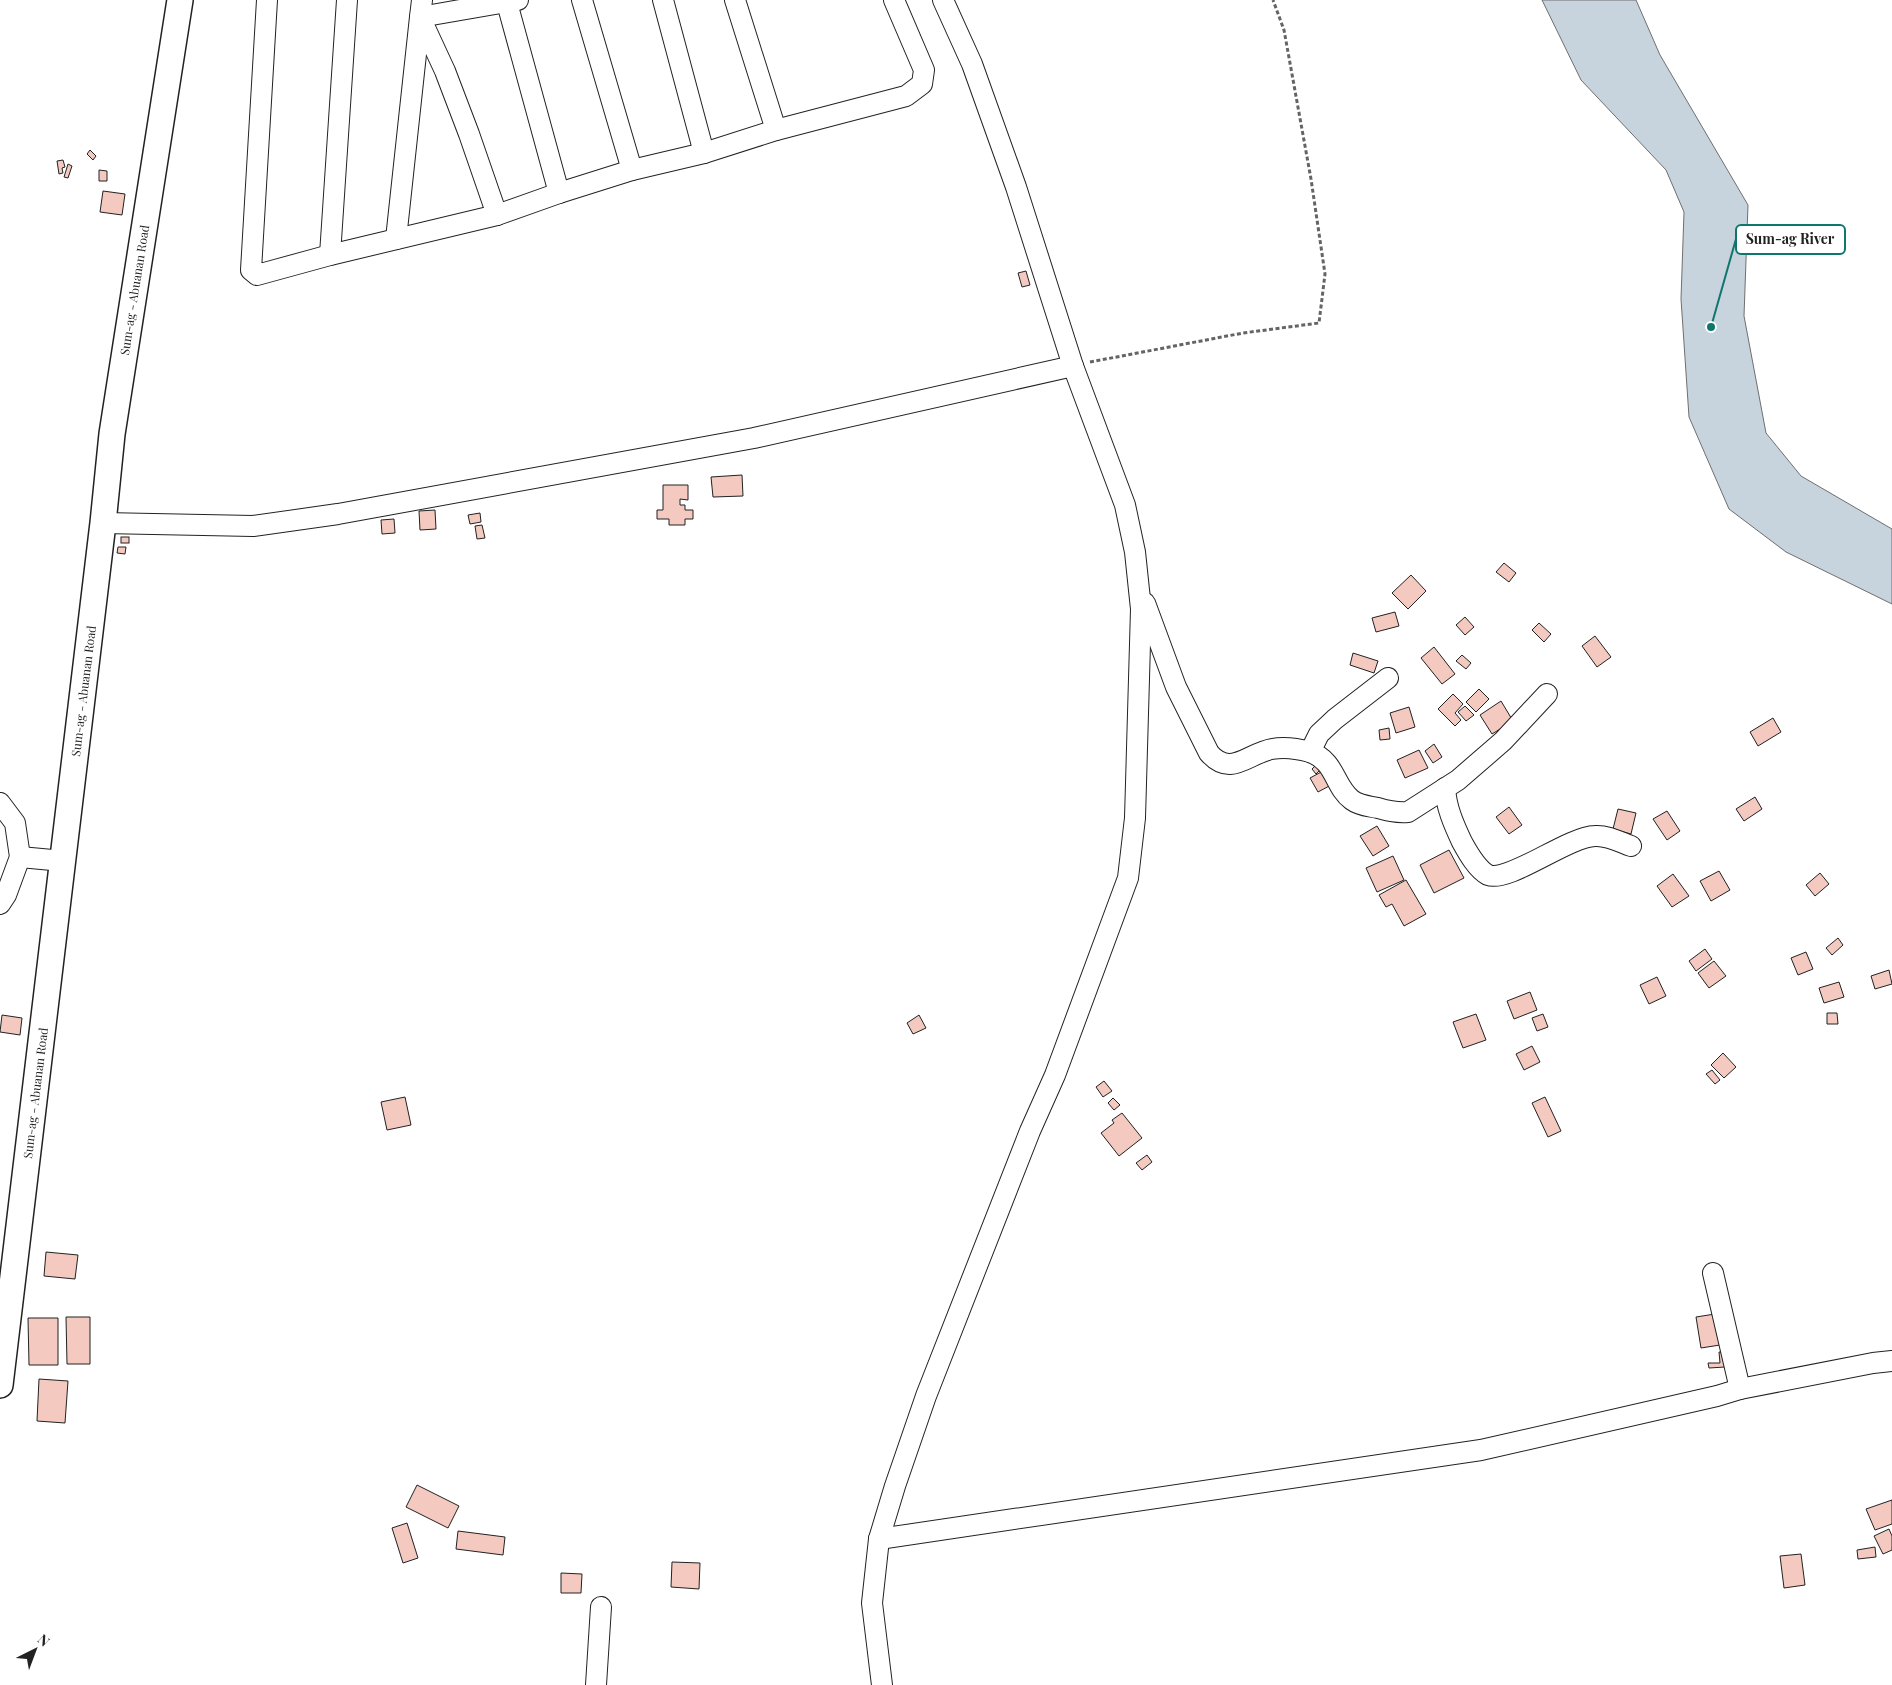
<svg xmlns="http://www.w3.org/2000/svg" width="1892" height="1685" viewBox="0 0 1892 1685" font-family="'Playfair Display',serif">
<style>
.water{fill:#c7d3dd;stroke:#6f6f6f}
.building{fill:#f3c9c0;stroke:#222}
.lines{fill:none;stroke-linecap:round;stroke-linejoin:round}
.minor-casing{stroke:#222;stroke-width:22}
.major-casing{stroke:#222;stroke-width:28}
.path{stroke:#646464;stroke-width:3;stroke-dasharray:4 2.5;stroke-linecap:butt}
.minor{stroke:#fff;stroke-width:20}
.major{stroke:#fff;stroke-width:25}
.labels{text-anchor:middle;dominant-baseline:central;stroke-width:4;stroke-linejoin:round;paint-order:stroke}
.street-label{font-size:12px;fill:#222;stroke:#fff}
.leader{fill:none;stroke:#0f766e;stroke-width:2}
.callout-dot{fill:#0f766e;stroke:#fff;stroke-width:2}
.callout{fill:#fff;stroke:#0f766e;stroke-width:2}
.callout-label{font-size:14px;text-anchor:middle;font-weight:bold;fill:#222}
</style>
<rect width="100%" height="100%" fill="#fff"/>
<path class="water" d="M 1542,0 L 1636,0 L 1660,55 L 1748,205 L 1744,316 L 1766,433 L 1801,476 L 1892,529 L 1892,604 L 1786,552 L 1729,509 L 1689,417 L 1681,299 L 1684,212 L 1666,170 L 1581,80 Z"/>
<g class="building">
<path d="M 90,150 L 96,156 L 93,160 L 87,154 Z"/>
<path d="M 63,160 L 65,167 L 62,168 L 63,173 L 59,174 L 57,161 Z"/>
<path d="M 68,164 L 72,166 L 68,178 L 64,177 Z"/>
<path d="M 99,170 L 107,171 L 107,181 L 99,181 Z"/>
<path d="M 103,191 L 125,194 L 122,215 L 100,212 Z"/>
<path d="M 1026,271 L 1030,285 L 1022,287 L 1018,273 Z"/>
<path d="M 742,475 L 743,496 L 713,497 L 711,477 Z"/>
<path d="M 663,485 L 688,485 L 688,500 L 680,499 L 680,505 L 685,505 L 685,510 L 693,510 L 693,519 L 685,519 L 685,525 L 669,525 L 669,519 L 657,519 L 657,510 L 663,510 Z"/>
<path d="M 435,510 L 436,529 L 420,530 L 419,511 Z"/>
<path d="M 480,513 L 481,522 L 470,524 L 468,515 Z"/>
<path d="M 394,519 L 395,533 L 382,534 L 381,520 Z"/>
<path d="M 482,525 L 485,538 L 477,539 L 475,526 Z"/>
<rect x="121" y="537" width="8" height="6"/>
<path d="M 118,547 L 126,547 L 125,554 L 117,553 Z"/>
<path d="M 1504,563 L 1516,573 L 1509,582 L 1496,572 Z"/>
<path d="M 1411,575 L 1426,591 L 1408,609 L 1392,593 Z"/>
<path d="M 1395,612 L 1399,626 L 1376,632 L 1372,618 Z"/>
<path d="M 1465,617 L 1474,627 L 1465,635 L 1456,625 Z"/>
<path d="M 1539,623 L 1551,634 L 1544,642 L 1532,630 Z"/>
<path d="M 1595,636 L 1611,657 L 1597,667 L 1582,646 Z"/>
<path d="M 1434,647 L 1455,674 L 1442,684 L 1421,658 Z"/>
<path d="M 1353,653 L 1378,661 L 1374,673 L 1350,665 Z"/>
<path d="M 1462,655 L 1471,663 L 1466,669 L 1456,661 Z"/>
<path d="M 1479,689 L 1489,699 L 1476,712 L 1466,702 Z"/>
<path d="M 1453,694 L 1463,704 L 1455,713 L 1461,720 L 1455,726 L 1438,709 Z"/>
<path d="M 1501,701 L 1513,721 L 1492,734 L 1480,715 Z"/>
<path d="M 1465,706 L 1474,715 L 1466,721 L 1458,712 Z"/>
<path d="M 1409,707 L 1415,727 L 1396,733 L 1390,713 Z"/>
<path d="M 1773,718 L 1781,732 L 1758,746 L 1750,732 Z"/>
<path d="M 1389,728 L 1390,739 L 1380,740 L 1379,730 Z"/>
<path d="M 1434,744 L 1442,757 L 1433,763 L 1425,751 Z"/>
<path d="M 1419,750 L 1428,768 L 1405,778 L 1397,760 Z"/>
<path d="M 1319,762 L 1323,767 L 1316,774 L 1312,769 Z"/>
<path d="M 1323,771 L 1331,785 L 1318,792 L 1310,778 Z"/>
<path d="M 1755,797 L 1762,809 L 1744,821 L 1736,809 Z"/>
<path d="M 1509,807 L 1522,825 L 1509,834 L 1496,817 Z"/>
<path d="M 1618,809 L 1636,813 L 1631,834 L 1613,829 Z"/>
<path d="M 1667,811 L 1680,831 L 1667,840 L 1653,819 Z"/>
<path d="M 1377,826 L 1389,846 L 1373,856 L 1360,836 Z"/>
<path d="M 1449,850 L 1464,878 L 1434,893 L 1420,865 Z"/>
<path d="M 1393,856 L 1404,880 L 1377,892 L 1366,868 Z"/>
<path d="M 1719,871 L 1730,890 L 1711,901 L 1700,881 Z"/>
<path d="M 1820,873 L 1829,884 L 1815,896 L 1806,885 Z"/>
<path d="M 1673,874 L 1689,896 L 1672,907 L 1657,886 Z"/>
<path d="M 1406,880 L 1426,914 L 1404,926 L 1392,904 L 1386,907 L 1379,895 Z"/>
<path d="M 1838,938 L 1843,945 L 1832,955 L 1826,948 Z"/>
<path d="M 1705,949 L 1712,959 L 1696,971 L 1689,961 Z"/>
<path d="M 1806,952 L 1813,969 L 1798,975 L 1791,958 Z"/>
<path d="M 1714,961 L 1726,976 L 1709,988 L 1698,973 Z"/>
<path d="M 1889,970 L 1892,984 L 1875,989 L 1871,976 Z"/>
<path d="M 1657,977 L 1666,996 L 1649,1004 L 1640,985 Z"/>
<path d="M 1839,982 L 1844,997 L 1824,1003 L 1819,988 Z"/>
<path d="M 1530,992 L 1537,1010 L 1514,1019 L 1507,1001 Z"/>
<path d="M 1827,1013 L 1837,1013 L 1838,1024 L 1827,1024 Z"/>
<path d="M 1476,1014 L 1486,1040 L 1463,1048 L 1453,1022 Z"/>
<path d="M 1543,1014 L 1548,1027 L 1537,1031 L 1532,1018 Z"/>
<path d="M 2,1015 L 22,1018 L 20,1035 L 0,1032 Z"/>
<path d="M 919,1015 L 926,1028 L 913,1034 L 907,1023 Z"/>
<path d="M 1532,1046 L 1540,1062 L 1524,1070 L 1516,1054 Z"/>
<path d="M 1723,1053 L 1736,1067 L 1724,1078 L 1711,1065 Z"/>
<path d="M 1712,1070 L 1720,1080 L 1715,1084 L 1706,1074 Z"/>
<path d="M 1104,1081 L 1112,1091 L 1103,1097 L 1096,1087 Z"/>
<path d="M 405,1097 L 411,1125 L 387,1130 L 381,1102 Z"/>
<path d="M 1545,1097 L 1561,1131 L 1548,1137 L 1532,1103 Z"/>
<path d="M 1113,1098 L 1120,1105 L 1114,1110 L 1108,1103 Z"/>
<path d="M 1122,1113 L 1142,1138 L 1119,1156 L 1101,1133 L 1114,1123 L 1112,1120 Z"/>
<path d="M 1147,1155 L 1152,1162 L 1142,1170 L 1136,1163 Z"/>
<path d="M 46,1252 L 78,1255 L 75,1279 L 44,1276 Z"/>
<path d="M 1715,1314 L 1720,1345 L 1701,1348 L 1696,1317 Z"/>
<path d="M 66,1317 L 90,1317 L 90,1364 L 67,1364 Z"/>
<path d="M 28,1318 L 58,1318 L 58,1365 L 29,1365 Z"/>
<path d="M 1719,1352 L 1724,1352 L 1725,1367 L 1709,1368 L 1708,1363 L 1720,1363 Z"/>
<path d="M 39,1379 L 68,1381 L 65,1423 L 37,1421 Z"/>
<path d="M 417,1485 L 459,1506 L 448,1528 L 406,1507 Z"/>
<path d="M 1892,1500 L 1892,1524 L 1875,1530 L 1866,1509 Z"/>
<path d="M 407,1523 L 418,1558 L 403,1563 L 392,1528 Z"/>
<path d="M 1889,1529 L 1892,1536 L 1892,1550 L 1883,1554 L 1874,1536 Z"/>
<path d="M 458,1531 L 505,1537 L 503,1555 L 456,1549 Z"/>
<path d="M 1875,1547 L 1876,1557 L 1858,1559 L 1857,1550 Z"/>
<path d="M 1801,1554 L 1805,1585 L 1784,1588 L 1780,1556 Z"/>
<path d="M 672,1562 L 700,1563 L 699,1589 L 671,1587 Z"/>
<path d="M 561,1573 L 582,1574 L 581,1593 L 561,1593 Z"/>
</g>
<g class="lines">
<defs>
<g id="minor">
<path d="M 267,0 L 251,270 L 257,275 L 330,255 L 497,215 L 559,193 L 632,170 L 704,153 L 776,130 L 906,96 L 922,84 L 924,70 L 894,0"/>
<path d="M 422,0 L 420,17 L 445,71 L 469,134 L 497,215"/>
<path d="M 582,0 L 632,170"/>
<path d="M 663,0 L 704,153"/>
<path d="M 735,0 L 776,130"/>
<path d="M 507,3 L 559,193"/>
<path d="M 396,239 L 420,17 L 518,0"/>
<path d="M 330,255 L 347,0"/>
<path d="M 103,523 L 253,526 L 338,514 L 754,438 L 1073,366"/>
<path d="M 1145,603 L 1176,687 L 1209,753 C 1231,778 1248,753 1272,749 C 1283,747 1299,749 1310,752 C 1336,761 1334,787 1352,800 C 1360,806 1369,806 1378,808 C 1388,811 1397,813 1408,812 L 1458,780 L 1503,741 L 1547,694"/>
<path d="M 1310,752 L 1319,734 L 1335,719 L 1388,678"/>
<path d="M 1445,788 C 1446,807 1454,825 1462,842 C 1468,853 1477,869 1488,875 C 1509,883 1567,837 1595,836 C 1607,835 1620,842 1631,846"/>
<path d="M 0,803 L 15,823 L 20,857 L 6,895 L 0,904"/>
<path d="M 20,857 L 63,861"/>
<path d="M 1713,1273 L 1740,1389"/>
<path d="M 879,1539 L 1481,1450 L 1717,1396 L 1740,1389 L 1873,1363 L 1892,1361"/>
<path d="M 596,1685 L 601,1607"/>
<path d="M 882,1685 L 872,1603 L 879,1539 L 895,1486 L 926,1396 L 1030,1131 L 1055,1075 L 1128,878 L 1135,818 L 1141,609 L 1135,552 L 1125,505 L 1073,366 L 1016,187 L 972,64 L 943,0"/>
</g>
<path id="major" d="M 0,1385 L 103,523 L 112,434 L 180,0"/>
</defs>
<use href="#minor" class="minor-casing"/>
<use href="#major" class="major-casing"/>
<path class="path" d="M 1090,362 L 1243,333 L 1319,323 L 1325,274 L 1311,179 L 1284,30 L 1273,0"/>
<use href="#minor" class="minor"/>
<use href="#major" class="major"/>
</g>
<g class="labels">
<g class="street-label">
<text transform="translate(134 290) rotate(-81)">Sum-ag - Abuanan Road</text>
<text transform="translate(83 691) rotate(-83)">Sum-ag - Abuanan Road</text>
<text transform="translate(35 1093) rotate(-83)">Sum-ag - Abuanan Road</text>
</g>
</g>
<path class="leader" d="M1711 327L1736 239"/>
<circle class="callout-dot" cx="1711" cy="327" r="5"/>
<rect class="callout" x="1736" y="225" width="109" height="29" rx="5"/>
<g class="callout-label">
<text x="1790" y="244">Sum-ag River</text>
</g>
<g transform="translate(35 1650) rotate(42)" stroke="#ffffff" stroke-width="4" paint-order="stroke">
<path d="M0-4L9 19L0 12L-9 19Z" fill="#222222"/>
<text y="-8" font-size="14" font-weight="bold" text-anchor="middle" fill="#222222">N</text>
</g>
</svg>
